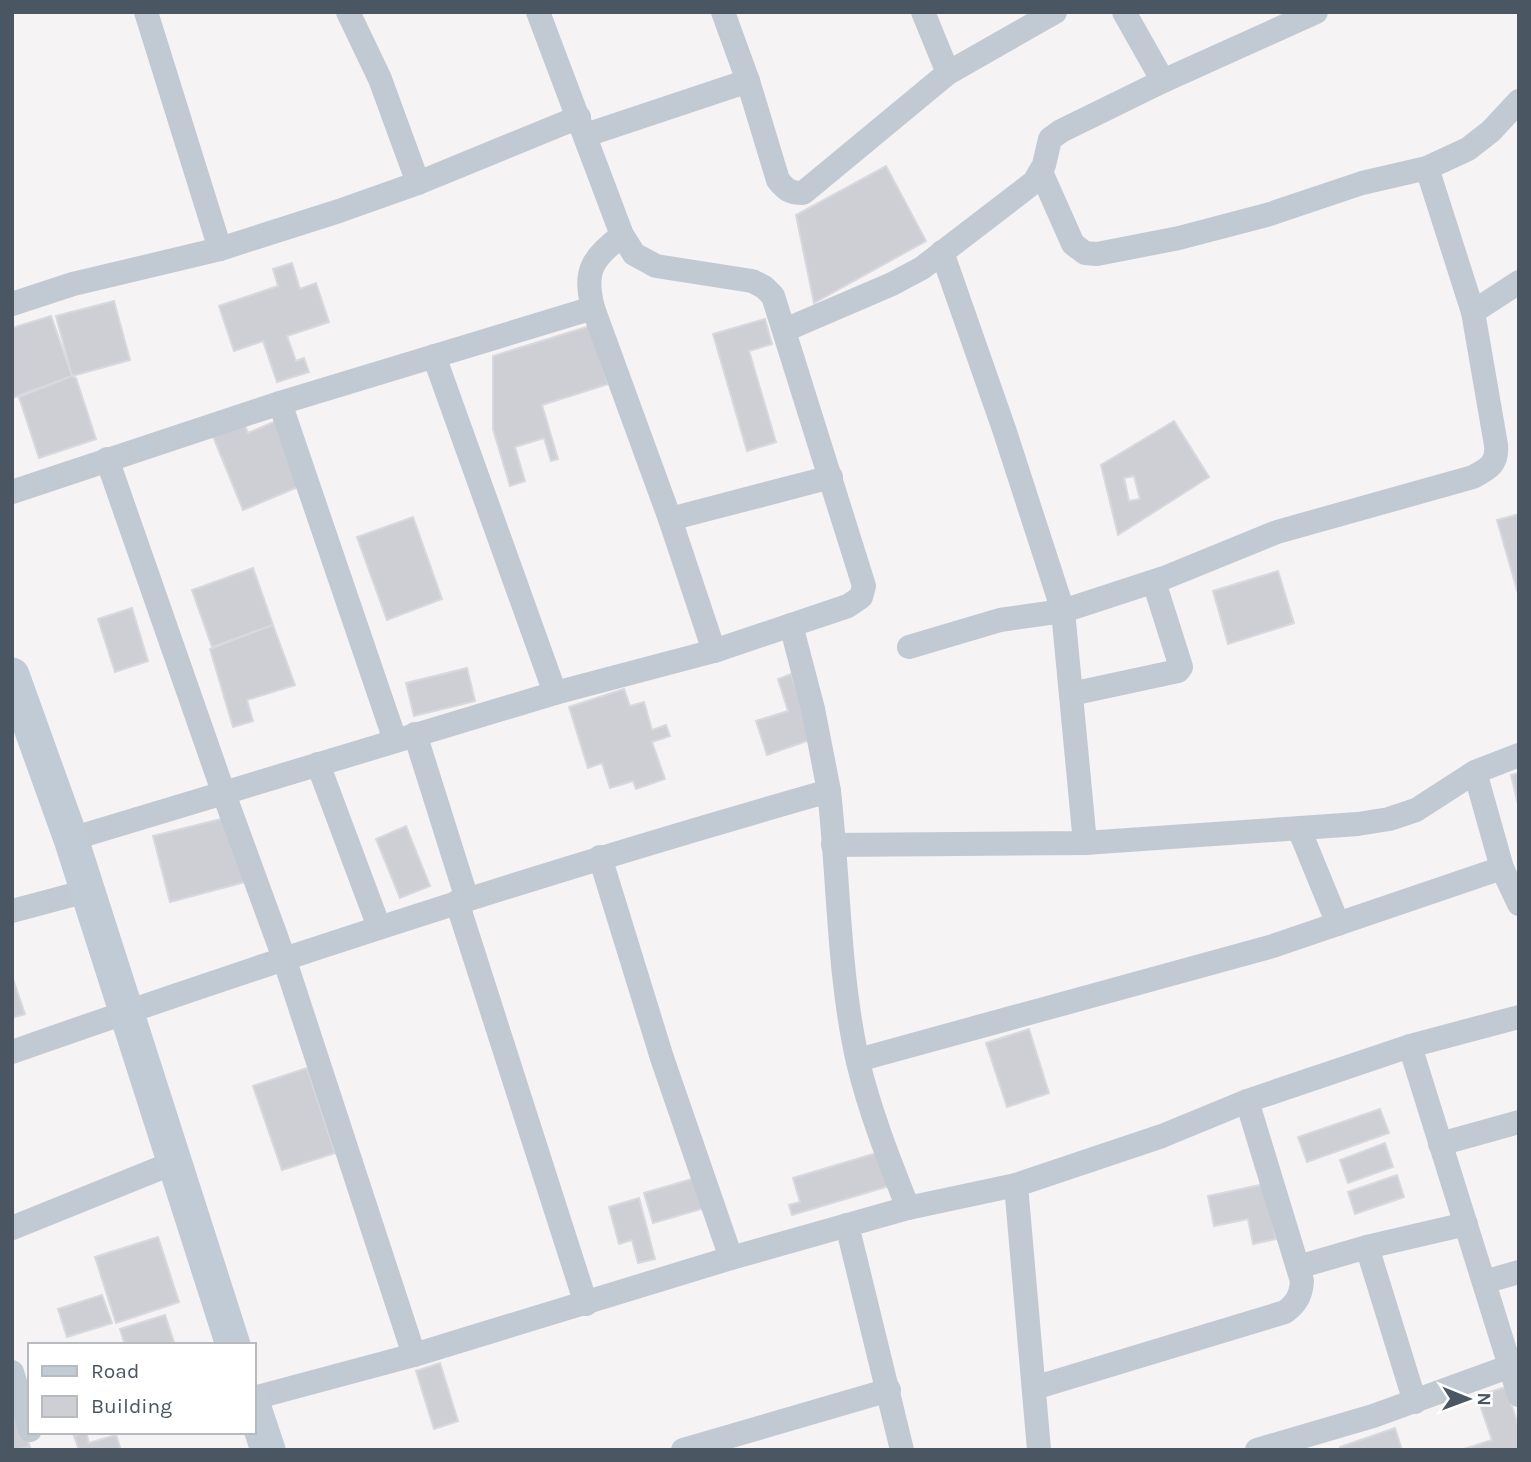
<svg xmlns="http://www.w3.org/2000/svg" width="1531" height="1462" viewBox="0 0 1531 1462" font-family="Karla,sans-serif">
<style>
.building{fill:#cdcfd5;stroke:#d7d9de;stroke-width:2;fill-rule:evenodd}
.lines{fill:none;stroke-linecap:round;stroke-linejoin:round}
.street{stroke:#c1cad2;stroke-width:24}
.secondary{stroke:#c1cbd6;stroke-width:35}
</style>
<rect width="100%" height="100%" fill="#f5f3f3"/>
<g class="building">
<path d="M 886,166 L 926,241 L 814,303 L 796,215 Z"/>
<path d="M 292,263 L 300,289 L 316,283 L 329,322 L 287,336 L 296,361 L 304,358 L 309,372 L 277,382 L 263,341 L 234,351 L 219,306 L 278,286 L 273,269 Z"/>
<path d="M 114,301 L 130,360 L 72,376 L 56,316 Z"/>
<path d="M 51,316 L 72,376 L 12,398 L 12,328 Z"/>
<path d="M 765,319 L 772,344 L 749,351 L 776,442 L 747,451 L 713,334 Z"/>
<path d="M 590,326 L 608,384 L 542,405 L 558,459 L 551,461 L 544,438 L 515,447 L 525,481 L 510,486 L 493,429 L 493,356 Z"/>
<path d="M 72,376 L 76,378 L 96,439 L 39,458 L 19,397 Z"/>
<path d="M 241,416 L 248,433 L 276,421 L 303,485 L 243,510 L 210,429 Z"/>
<path d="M 1174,421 L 1209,477 L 1118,535 L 1101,465 ZM 1134,476 L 1140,499 L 1129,501 L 1124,478 Z"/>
<path d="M 1519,514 L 1519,597 L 1497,520 Z"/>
<path d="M 413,517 L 442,599 L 387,620 L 357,537 Z"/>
<path d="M 253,568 L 273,625 L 212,647 L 192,590 Z"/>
<path d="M 1278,571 L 1294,623 L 1228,644 L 1213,591 Z"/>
<path d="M 132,608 L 148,661 L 115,672 L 98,619 Z"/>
<path d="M 273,625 L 295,685 L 247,700 L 253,721 L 233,727 L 210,649 Z"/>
<path d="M 467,668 L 475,701 L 414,716 L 406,683 Z"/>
<path d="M 791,674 L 813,739 L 767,755 L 756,721 L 788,711 L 778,679 Z"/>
<path d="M 624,689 L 630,706 L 644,702 L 652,730 L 666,725 L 670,736 L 652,742 L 665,779 L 636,789 L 633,781 L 610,788 L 602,763 L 588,768 L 569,707 Z"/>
<path d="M 1519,773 L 1519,804 L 1518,804 L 1511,775 Z"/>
<path d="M 229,817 L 245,882 L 170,902 L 153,836 Z"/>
<path d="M 406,826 L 430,886 L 400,898 L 376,839 Z"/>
<path d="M 13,979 L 25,1014 L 12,1018 L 12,980 Z"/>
<path d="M 1029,1029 L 1049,1093 L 1007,1107 L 986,1043 Z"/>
<path d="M 307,1068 L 335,1153 L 282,1170 L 253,1086 Z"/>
<path d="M 1380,1109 L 1389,1133 L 1307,1162 L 1298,1137 Z"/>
<path d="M 1385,1143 L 1393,1167 L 1348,1183 L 1340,1160 Z"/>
<path d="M 880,1152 L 889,1186 L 792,1215 L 789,1205 L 800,1202 L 793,1178 Z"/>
<path d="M 1397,1175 L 1404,1197 L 1355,1214 L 1348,1192 Z"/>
<path d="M 699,1177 L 708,1207 L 653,1223 L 644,1193 Z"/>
<path d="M 1265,1184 L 1276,1239 L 1253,1244 L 1248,1219 L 1214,1226 L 1208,1196 Z"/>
<path d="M 639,1198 L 655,1259 L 638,1263 L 632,1240 L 619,1244 L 609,1207 Z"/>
<path d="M 158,1237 L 179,1302 L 116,1323 L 95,1257 Z"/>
<path d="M 102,1295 L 112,1323 L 67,1337 L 58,1309 Z"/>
<path d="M 165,1315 L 175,1345 L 125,1345 L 120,1329 Z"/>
<path d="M 440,1363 L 458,1421 L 434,1429 L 416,1371 Z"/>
<path d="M 1506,1387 L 1519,1428 L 1519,1450 L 1461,1450 L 1492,1440 L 1477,1396 Z"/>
<path d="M 20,1419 L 30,1447 L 12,1450 L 12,1422 Z"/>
<path d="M 1395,1428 L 1402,1450 L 1340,1450 L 1340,1447 Z"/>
<path d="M 86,1432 L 89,1443 L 116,1435 L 121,1450 L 79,1450 L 74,1436 Z"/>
</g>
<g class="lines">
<g class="street">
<path d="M 146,12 L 220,249"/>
<path d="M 348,12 L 380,79 L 418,183"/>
<path d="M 723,12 L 748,81 L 778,180 C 786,190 790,193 803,193 L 948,73 L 1055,12"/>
<path d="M 923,12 L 948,73"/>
<path d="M 1124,12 L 1163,81"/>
<path d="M 586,135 L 748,81"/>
<path d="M 1427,168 L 1473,312"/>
<path d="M 1041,172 L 1073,244 L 1085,253 L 1097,254 L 1179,238 L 1270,214 L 1362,183 L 1427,168 L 1468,149 L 1491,131 L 1519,101"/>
<path d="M 622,235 C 593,259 583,269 593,308 L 670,519 L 714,651"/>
<path d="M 942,252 L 1004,429 L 1063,611 L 1085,843"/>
<path d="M 12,304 L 73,284 L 220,249 L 339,211 L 418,183 L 579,117"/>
<path d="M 785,330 L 892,284 L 922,268 L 1034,182 L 1044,165 L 1050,139 L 1061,131 L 1163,81 L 1316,12"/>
<path d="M 434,356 L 555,693"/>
<path d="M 280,403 L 395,740"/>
<path d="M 107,459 L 224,794 L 284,958 L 414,1355"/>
<path d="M 12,492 L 280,403 L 593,308"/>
<path d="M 670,519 L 831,477"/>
<path d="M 791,625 L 813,709 L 829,791"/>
<path d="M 909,647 L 1000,620 L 1063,611 L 1164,578 L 1277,532 L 1473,477 C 1488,469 1498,464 1496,445 L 1473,312 L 1519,282"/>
<path d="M 1071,694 L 1178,671 L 1181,667 L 1154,582"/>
<path d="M 415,734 L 467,899"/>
<path d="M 318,764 L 379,927"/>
<path d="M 1475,772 L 1502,868 L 1519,904"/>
<path d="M 1299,829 L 1338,924"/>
<path d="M 71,839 L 555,693 L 714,651 L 848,606 L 861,597 L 864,586 L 773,296 L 764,287 L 752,281 L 656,266 L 634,254 L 622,235 L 538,12"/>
<path d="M 833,845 L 1085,843 L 1358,824 L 1389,819 L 1416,810 L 1475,772 L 1519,755"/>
<path d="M 600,857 L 662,1058 L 731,1258"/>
<path d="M 457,902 L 586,1304"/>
<path d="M 12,911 L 87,891"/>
<path d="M 1410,1046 L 1519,1395"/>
<path d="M 12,1052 C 282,957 554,869 829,791 C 839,879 838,975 858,1062 C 870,1112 889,1160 908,1208"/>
<path d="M 858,1060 L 1273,946 L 1502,868"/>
<path d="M 1440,1144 L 1519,1122"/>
<path d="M 1016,1185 L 1039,1450"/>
<path d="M 847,1225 L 902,1450"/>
<path d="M 12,1228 L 173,1163"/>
<path d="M 1367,1247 L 1415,1402"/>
<path d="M 1298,1267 L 1367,1247 L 1466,1224"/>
<path d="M 1484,1282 L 1519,1272"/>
<path d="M 12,1372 L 30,1430"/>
<path d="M 1034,1388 L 1285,1312 C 1297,1303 1301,1295 1302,1281 L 1247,1101"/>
<path d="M 254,1398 L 414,1355 L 731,1258 L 908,1208 L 1016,1185 L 1162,1136 L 1247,1101 L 1410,1046 L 1519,1017"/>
<path d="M 683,1450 L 889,1390"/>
<path d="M 1257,1450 L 1373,1416 L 1519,1363"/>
</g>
<g class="secondary">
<path d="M 12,675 L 71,839 L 233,1345"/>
<path d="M 254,1408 L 268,1450"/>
</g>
</g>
<rect width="1531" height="1462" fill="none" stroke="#4a5661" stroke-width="28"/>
<rect x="28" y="1343" width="228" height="91" fill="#ffffff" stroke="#b7bbc0" stroke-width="2"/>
<rect x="42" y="1366" width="35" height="10" fill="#c1cbd6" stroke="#b7bbc0" stroke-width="2"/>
<text x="91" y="1378" font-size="21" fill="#4a5661">Road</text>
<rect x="42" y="1396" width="35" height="21" fill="#cdcfd5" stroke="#b7bbc0" stroke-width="2"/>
<text x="91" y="1413" font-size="21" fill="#4a5661">Building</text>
<g transform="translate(1468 1399) rotate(91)" stroke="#ffffff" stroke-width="5" paint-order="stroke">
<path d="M0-5L12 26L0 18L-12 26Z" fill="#4a5661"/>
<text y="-10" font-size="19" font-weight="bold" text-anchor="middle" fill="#4a5661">N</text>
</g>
</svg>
